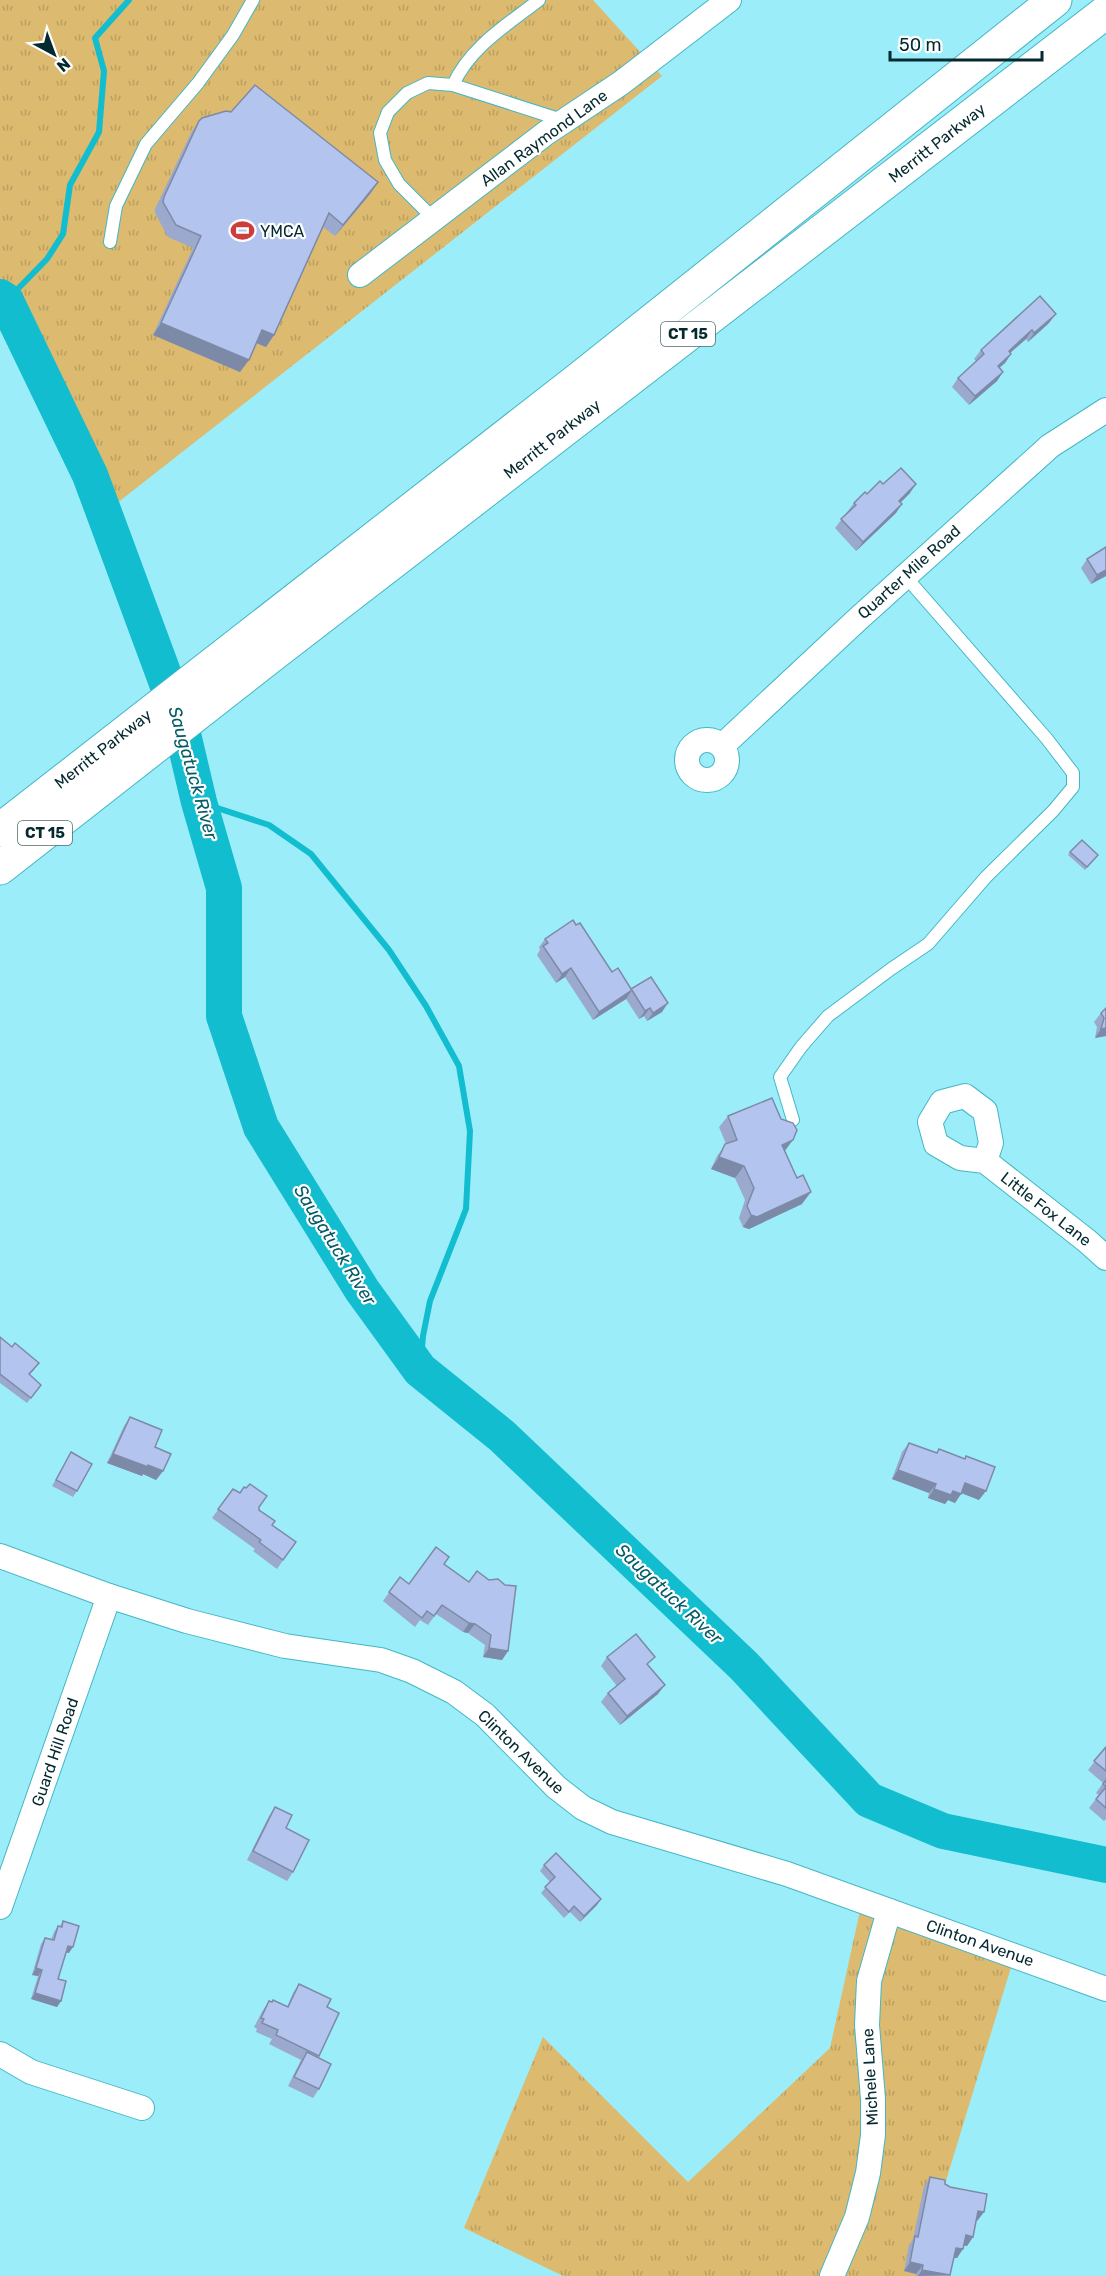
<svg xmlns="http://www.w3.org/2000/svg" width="1106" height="2276" viewBox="0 0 1106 2276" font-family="Rubik,sans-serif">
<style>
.park{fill:url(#park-tufts)}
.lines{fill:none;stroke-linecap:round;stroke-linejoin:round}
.stream{stroke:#11bdce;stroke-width:6}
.river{stroke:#11bdce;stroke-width:36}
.service-casing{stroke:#44b6c3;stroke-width:14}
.minor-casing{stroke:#44b6c3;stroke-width:26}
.motorway-casing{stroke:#44b6c3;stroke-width:35}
.service{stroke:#fff;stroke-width:12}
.minor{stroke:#fff;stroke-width:24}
.motorway{stroke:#fff;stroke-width:33}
.wall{fill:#9aa9cd}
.shaded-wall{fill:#7d8aa7}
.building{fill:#b3c5ee;stroke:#7d8aa7;stroke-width:1.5}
.labels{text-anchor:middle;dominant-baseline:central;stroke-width:4.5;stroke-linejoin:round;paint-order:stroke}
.shield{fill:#fff;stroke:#4f696d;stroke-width:1.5}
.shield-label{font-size:15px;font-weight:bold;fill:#04292e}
.street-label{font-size:16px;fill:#04292e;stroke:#fff}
.poi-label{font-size:16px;fill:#04292e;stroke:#fff;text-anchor:start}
.water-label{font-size:18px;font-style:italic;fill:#045d66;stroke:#fff}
</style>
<defs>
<pattern id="park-tufts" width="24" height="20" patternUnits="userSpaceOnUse" patternTransform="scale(1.5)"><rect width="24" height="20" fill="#dcba6f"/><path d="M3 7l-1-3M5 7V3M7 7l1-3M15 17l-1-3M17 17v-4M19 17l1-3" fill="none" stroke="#bba060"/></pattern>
</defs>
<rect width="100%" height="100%" fill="#9beef9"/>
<g class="park">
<path d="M 0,0 L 593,0 L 662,76 L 112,507 L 83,436 L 30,369 L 0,327 Z"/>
<path d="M 863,1897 L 1016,1951 L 917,2276 L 563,2276 L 464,2228 L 543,2037 L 688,2182 L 830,2048 Z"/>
</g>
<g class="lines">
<g class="stream">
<path d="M 6,301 L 47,259 L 63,234 L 70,185 L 99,132 L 104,71 L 95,38 L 129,0"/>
<path d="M 199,802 L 269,825 L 311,854 L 389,950 L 426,1006 L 459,1066 L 470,1131 L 466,1209 L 430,1301 L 423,1336 L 420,1370"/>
</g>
<path class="river" d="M 0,297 L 6,301 L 90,475 L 178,713 L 199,802 L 224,888 L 224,1016 L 261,1127 L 362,1290 L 420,1370 L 502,1436 L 744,1666 L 869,1800 L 943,1831 L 1106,1865"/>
<defs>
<g id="service">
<path d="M 453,85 C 470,47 507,25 539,0"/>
<path d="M 434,219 L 399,184 L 385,160 L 380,133 L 388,112 L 407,93 L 428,83 L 453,85 L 565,121"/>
<path d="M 110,242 L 116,206 L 146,144 L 198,83 L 233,35 L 253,0"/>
<path d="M 793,1120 L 780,1077 L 801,1047 L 828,1016 L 891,969 L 928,944 L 986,877 L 1053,811 L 1073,787 L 1073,773 L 1047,739 L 905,576"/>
</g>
<g id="minor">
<path d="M 360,275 L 546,133 L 621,83 L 729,0"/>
<circle cx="707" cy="760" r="20"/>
<path d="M 722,746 L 858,619 L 1050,446 L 1106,410"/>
<path d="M 985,1161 L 991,1143 L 985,1111 L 965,1096 L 942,1102 L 930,1122 L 936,1144 L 960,1158 L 985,1161 L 1087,1241 L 1106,1258"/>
<path d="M 0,1556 L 109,1596 L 187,1621 L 285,1646 L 381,1660 L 412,1671 L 454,1692 L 485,1715 L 556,1787 L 583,1808 L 612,1822 L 787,1874 L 1106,1989"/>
<path d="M 0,1907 L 109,1596"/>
<path d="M 0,2054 L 31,2072 L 142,2108"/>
<path d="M 832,2276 L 857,2217 L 868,2173 L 873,2135 L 873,2099 L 867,2025 L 869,1981 L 889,1911"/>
</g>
<g id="motorway">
<path d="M 0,830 L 580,378 L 1055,0"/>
<path d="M 0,868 L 271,656 L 1106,12"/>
</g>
</defs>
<use href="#service" class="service-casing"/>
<use href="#minor" class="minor-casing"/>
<use href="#motorway" class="motorway-casing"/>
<use href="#service" class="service"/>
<use href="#minor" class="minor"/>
<use href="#motorway" class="motorway"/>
</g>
<g class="wall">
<path d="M 199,121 L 378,182 L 370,194 L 335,236 L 323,227 L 274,335 L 266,347 L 256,343 L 240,372 L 153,335 L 193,248 L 168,237 L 155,213 L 155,209 L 191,133 Z"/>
<path d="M 1049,323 L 1028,342 L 1026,339 L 1010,353 L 1011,354 L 1005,363 L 999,368 L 1003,372 L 997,381 L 969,405 L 952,387 L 958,378 L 976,361 L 974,359 L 981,350 Z"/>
<path d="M 883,484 L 910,493 L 901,502 L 896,513 L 856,551 L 835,528 L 854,503 Z"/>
<path d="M 1087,559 L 1106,576 L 1091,584 L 1081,568 Z"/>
<path d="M 1070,852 L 1098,855 L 1085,870 L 1068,855 Z"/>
<path d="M 576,925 L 612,972 L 631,989 L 662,1012 L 647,1021 L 644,1016 L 639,1019 L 626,999 L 593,1020 L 565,977 L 556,983 L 537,955 L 540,950 L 539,947 L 545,939 Z"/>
<path d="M 1106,1008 L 1106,1036 L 1095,1038 L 1097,1027 L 1094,1022 L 1101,1013 Z"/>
<path d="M 728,1116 L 785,1151 L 802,1204 L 749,1229 L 743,1227 L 739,1218 L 745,1200 L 735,1178 L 711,1169 L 717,1156 L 726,1144 L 719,1127 Z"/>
<path d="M 0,1337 L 35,1369 L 29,1375 L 41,1385 L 27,1403 L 0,1383 Z"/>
<path d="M 130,1417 L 155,1447 L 163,1471 L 156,1480 L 143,1474 L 142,1476 L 107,1463 L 124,1426 Z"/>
<path d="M 909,1443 L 936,1453 L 939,1449 L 964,1459 L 966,1456 L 979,1500 L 961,1493 L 955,1503 L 948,1500 L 945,1504 L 928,1498 L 929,1493 L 892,1479 L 902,1452 Z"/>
<path d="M 71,1452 L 77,1491 L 73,1497 L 52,1486 Z"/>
<path d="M 233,1489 L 259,1507 L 259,1510 L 272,1525 L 296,1542 L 277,1569 L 253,1551 L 255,1549 L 212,1518 Z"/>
<path d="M 444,1564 L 469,1582 L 508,1651 L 502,1660 L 483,1657 L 485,1645 L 468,1633 L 463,1632 L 436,1614 L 428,1625 L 420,1620 L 415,1627 L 383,1601 L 400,1577 L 409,1584 Z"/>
<path d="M 607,1657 L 649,1666 L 658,1694 L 620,1725 L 601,1702 L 608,1693 L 617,1686 L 601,1666 Z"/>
<path d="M 1106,1747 L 1106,1819 L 1104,1821 L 1089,1808 L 1099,1795 L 1096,1793 L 1103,1783 L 1088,1770 Z"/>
<path d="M 275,1807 L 286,1828 L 293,1872 L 287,1881 L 247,1860 L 269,1816 Z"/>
<path d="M 544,1865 L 597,1905 L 580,1922 L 570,1912 L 564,1918 L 541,1893 L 550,1882 L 540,1871 Z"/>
<path d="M 63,1921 L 69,1953 L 66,1952 L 58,1979 L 61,2001 L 57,2007 L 31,1999 L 38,1976 L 32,1975 L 41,1944 L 45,1938 L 51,1940 L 54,1932 L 58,1926 L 60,1926 Z"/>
<path d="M 299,1984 L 327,2007 L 339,2013 L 318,2058 L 319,2089 L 313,2098 L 288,2086 L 301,2060 L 269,2044 L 272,2039 L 256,2032 L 257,2029 L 254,2027 L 263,2010 L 269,2001 L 287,2007 L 293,1993 Z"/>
<path d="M 930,2177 L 945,2184 L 984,2212 L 977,2221 L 976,2221 L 973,2237 L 967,2246 L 964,2245 L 957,2258 L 954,2258 L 950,2276 L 916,2276 L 916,2274 L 904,2271 L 909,2245 L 913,2239 L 924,2186 Z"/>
</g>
<g class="shaded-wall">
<path d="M 378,182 L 370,194 L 335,236 L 343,225 Z"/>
<path d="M 1056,314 L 1049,323 L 1028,342 L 1034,333 Z"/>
<path d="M 161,323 L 249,360 L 240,372 L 153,335 Z"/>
<path d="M 262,330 L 274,335 L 266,347 L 254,342 Z"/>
<path d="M 1032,330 L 1026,339 L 1002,360 L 1009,351 Z"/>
<path d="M 1011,354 L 1005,363 L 991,375 L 998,366 Z"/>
<path d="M 1003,372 L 997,381 L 969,405 L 975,396 Z"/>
<path d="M 916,484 L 910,493 L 893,510 L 899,501 Z"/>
<path d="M 902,504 L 896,513 L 856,551 L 863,542 Z"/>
<path d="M 1106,570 L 1106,576 L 1091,584 L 1097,575 Z"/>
<path d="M 571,968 L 565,977 L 556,983 L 562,974 Z"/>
<path d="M 632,990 L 626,999 L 593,1020 L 599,1012 Z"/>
<path d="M 668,1003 L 662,1012 L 647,1021 L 653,1013 Z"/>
<path d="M 650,1008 L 644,1016 L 639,1019 L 645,1011 Z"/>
<path d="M 1106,1028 L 1106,1036 L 1095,1038 L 1101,1029 Z"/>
<path d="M 793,1140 L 784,1152 L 782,1145 Z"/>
<path d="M 719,1157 L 744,1166 L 735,1178 L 711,1169 Z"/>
<path d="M 811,1192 L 802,1204 L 749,1229 L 743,1227 L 751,1215 Z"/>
<path d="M 113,1454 L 148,1465 L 163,1471 L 156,1480 L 143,1474 L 142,1476 L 107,1463 Z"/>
<path d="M 898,1470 L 936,1484 L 929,1493 L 892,1479 Z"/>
<path d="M 965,1483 L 986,1491 L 979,1500 L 959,1492 Z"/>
<path d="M 934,1489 L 953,1491 L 961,1494 L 955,1503 L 948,1500 L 945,1504 L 928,1498 Z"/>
<path d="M 469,1623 L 475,1624 L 468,1633 L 463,1632 Z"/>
<path d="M 489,1648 L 508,1651 L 502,1660 L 483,1657 Z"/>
<path d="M 665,1685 L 658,1694 L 620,1725 L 627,1716 Z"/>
<path d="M 601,1899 L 597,1905 L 580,1922 L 584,1916 Z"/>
<path d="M 68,1946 L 73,1947 L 69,1953 L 64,1952 Z"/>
<path d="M 36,1968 L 42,1970 L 38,1976 L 32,1975 Z"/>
<path d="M 35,1993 L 61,2001 L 57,2007 L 31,1999 Z"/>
<path d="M 978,2211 L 984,2212 L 977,2221 L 972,2220 Z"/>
<path d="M 966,2235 L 973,2237 L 967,2246 L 960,2245 Z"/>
<path d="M 956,2248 L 963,2249 L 957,2258 L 949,2257 Z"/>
<path d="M 910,2262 L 923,2265 L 916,2274 L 904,2271 Z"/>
<path d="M 922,2270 L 950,2275 L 918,2276 Z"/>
</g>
<g class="building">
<path d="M 255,85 L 378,182 L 343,225 L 329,213 L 274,335 L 262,330 L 249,360 L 161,323 L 201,236 L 176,225 L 163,202 L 164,197 L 199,121 L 202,118 L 226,111 L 231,112 Z"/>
<path d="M 1040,296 L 1056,314 L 1034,333 L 1032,330 L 1009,351 L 1011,354 L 998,366 L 1003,372 L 975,396 L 958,378 L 984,354 L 981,350 Z"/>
<path d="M 901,468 L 916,484 L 899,501 L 902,504 L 863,542 L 841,519 L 856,505 L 854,503 L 865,492 L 867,494 L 880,481 L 883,484 Z"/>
<path d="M 1106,547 L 1106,570 L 1097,575 L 1087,559 Z"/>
<path d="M 1082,840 L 1098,855 L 1087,867 L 1070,852 Z"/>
<path d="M 573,920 L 576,925 L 580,923 L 612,972 L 618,968 L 631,989 L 651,977 L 668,1003 L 653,1013 L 650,1008 L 645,1011 L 632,990 L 599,1012 L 571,968 L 562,974 L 543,946 L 548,943 L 545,939 Z"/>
<path d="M 1106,1008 L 1106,1028 L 1101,1029 L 1104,1018 L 1101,1013 Z"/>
<path d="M 772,1098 L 781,1119 L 793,1123 L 797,1130 L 793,1140 L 782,1145 L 797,1178 L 803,1175 L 811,1192 L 757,1217 L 751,1215 L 747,1206 L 754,1188 L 744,1166 L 719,1157 L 725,1144 L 737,1140 L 728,1116 Z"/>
<path d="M 0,1337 L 12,1347 L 15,1343 L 39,1363 L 29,1374 L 41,1385 L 31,1398 L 0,1374 Z"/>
<path d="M 130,1417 L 162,1430 L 155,1447 L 171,1454 L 163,1471 L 148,1465 L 148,1467 L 113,1454 Z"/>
<path d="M 909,1443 L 937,1453 L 939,1449 L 965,1459 L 966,1456 L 995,1467 L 986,1491 L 965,1483 L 961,1494 L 953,1491 L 951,1495 L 934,1489 L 936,1484 L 898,1470 Z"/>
<path d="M 71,1452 L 92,1464 L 77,1491 L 56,1480 Z"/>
<path d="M 250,1484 L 267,1496 L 259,1507 L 259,1510 L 275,1521 L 272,1525 L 296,1542 L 283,1560 L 259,1542 L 261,1540 L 218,1509 L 233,1489 L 240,1493 L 244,1487 L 246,1488 Z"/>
<path d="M 436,1547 L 449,1557 L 444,1564 L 469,1582 L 477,1571 L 489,1580 L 498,1579 L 505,1585 L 516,1586 L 508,1651 L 489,1648 L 491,1635 L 475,1624 L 469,1623 L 442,1605 L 434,1616 L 427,1611 L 422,1618 L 389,1592 L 400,1577 L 409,1584 Z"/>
<path d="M 636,1634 L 655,1657 L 647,1664 L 665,1685 L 627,1716 L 608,1693 L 625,1679 L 607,1657 Z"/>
<path d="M 1106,1747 L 1106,1771 L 1094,1761 Z"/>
<path d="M 1106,1780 L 1106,1808 L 1096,1799 L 1106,1787 L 1103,1784 Z"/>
<path d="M 275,1807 L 292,1815 L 286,1828 L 309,1840 L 293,1872 L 253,1851 Z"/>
<path d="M 556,1853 L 601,1899 L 584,1916 L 574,1906 L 569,1912 L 545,1887 L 555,1877 L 544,1865 Z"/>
<path d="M 63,1921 L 79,1926 L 73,1947 L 68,1946 L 58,1979 L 66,1981 L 61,2001 L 35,1993 L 42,1970 L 36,1968 L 45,1938 L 54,1940 L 58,1926 L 62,1927 Z"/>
<path d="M 299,1984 L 331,1999 L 327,2007 L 339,2013 L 319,2056 L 276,2035 L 278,2030 L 262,2023 L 264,2019 L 261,2018 L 269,2001 L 272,2002 L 273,2000 L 288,2007 Z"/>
<path d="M 307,2052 L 331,2064 L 319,2089 L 294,2077 Z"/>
<path d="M 930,2177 L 945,2180 L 945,2184 L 950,2187 L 987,2194 L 984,2212 L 978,2211 L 973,2237 L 966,2235 L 963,2249 L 956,2248 L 950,2275 L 922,2270 L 923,2265 L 910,2262 L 915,2236 L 918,2237 Z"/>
</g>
<defs>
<symbol id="stadium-bare" viewBox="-9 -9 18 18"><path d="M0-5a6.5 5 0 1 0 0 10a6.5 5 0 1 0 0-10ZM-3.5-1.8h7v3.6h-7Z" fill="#cd3e3b" stroke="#fff" stroke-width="2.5" paint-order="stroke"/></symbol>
</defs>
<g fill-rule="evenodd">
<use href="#stadium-bare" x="226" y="214" width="33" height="33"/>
</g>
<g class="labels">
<g class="shield">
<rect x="661" y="322" width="54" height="24" rx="4.5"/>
<rect x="18" y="821" width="54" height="24" rx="4.5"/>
</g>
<g class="shield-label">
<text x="688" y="334">CT 15</text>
<text x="45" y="833">CT 15</text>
</g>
<g class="street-label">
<text transform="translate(544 138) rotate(-36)">Allan Raymond Lane</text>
<text transform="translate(937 143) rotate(-38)">Merritt Parkway</text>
<text transform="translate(552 439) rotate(-38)">Merritt Parkway</text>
<text transform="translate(909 572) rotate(-42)">Quarter Mile Road</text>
<text transform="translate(103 749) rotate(-38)">Merritt Parkway</text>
<text transform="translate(1046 1209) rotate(38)">Little Fox Lane</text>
<text transform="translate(55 1752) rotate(-71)">Guard Hill Road</text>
<text transform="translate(521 1752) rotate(44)">Clinton Avenue</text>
<text transform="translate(980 1943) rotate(19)">Clinton Avenue</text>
<text transform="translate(870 2077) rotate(-93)">Michele Lane</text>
</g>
<g class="poi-label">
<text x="260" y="231">YMCA</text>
</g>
<g class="water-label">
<text transform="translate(193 773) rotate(74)">Saugatuck River</text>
<text transform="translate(335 1245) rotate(58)">Saugatuck River</text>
<text transform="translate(669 1594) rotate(43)">Saugatuck River</text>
</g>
</g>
<g transform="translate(54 54) rotate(139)" stroke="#ffffff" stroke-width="4.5" paint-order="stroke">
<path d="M0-4.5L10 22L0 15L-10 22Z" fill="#04292e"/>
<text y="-9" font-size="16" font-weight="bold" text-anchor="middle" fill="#04292e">N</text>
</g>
<path d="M890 51v9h152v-9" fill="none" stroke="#04292e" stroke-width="3"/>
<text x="899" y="51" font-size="18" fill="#04292e" stroke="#ffffff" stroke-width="4.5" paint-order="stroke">50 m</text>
</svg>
